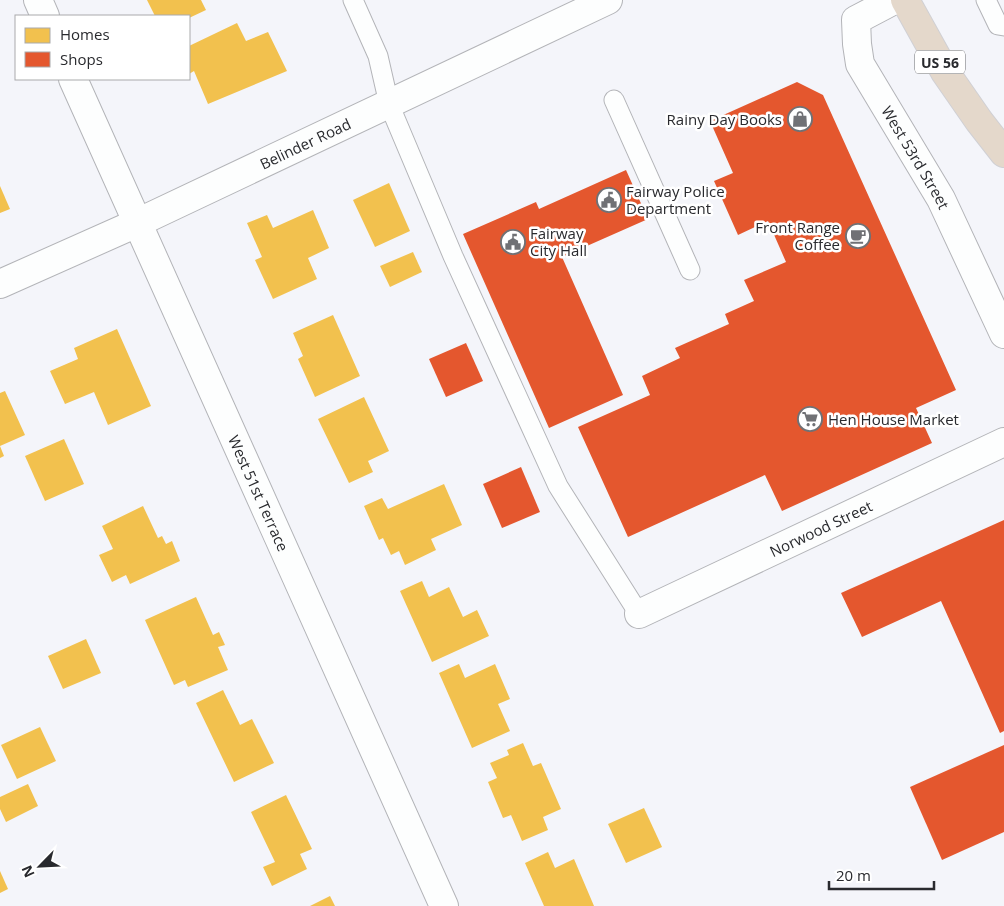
<svg xmlns="http://www.w3.org/2000/svg" width="1004" height="906" viewBox="0 0 1004 906" font-family="'Open Sans',sans-serif">
<style>
.homes{fill:#f2c14e}
.shops{fill:#e4572e}
.lines{fill:none;stroke-linecap:round;stroke-linejoin:round}
.lane-casing{stroke:#b3b4b8;stroke-width:21}
.street-casing{stroke:#b3b4b8;stroke-width:30}
.highway-casing{stroke:#d0d0d4;stroke-width:30}
.lane{stroke:#fdfefe;stroke-width:19}
.street{stroke:#fdfefe;stroke-width:28}
.highway{stroke:#e4d8cb;stroke-width:28}
.labels{text-anchor:middle;dominant-baseline:central;stroke-width:5;stroke-linejoin:round;paint-order:stroke}
.shield{fill:#fff;stroke:#696a6d;stroke-width:1}
.shield-label{font-size:14px;font-weight:bold;fill:#292a2e}
.poi-label{font-size:15px;fill:#292a2e;stroke:#fff;text-anchor:start}
.street-label{font-size:15px;fill:#292a2e;stroke:#fff}
</style>
<rect width="100%" height="100%" fill="#f4f5fa"/>
<g class="homes">
<path d="M 147,0 L 201,0 L 206,10 L 189,18 L 189,16 L 155,16 Z"/>
<path d="M 237,23 L 246,41 L 268,32 L 287,71 L 208,104 L 194,71 L 189,74 L 189,46 Z"/>
<path d="M 389,183 L 410,231 L 375,247 L 353,200 Z"/>
<path d="M 0,186 L 10,209 L 0,213 Z"/>
<path d="M 313,210 L 329,248 L 308,258 L 317,279 L 273,299 L 255,260 L 262,257 L 247,223 L 267,215 L 273,228 Z"/>
<path d="M 413,252 L 422,272 L 390,287 L 380,266 Z"/>
<path d="M 333,315 L 360,376 L 315,397 L 298,359 L 303,356 L 293,333 Z"/>
<path d="M 117,329 L 151,406 L 108,425 L 94,392 L 65,404 L 50,371 L 78,359 L 74,348 Z"/>
<path d="M 5,391 L 25,435 L 0,446 L 4,456 L 0,458 L 0,393 Z"/>
<path d="M 364,397 L 389,451 L 368,461 L 373,472 L 349,483 L 318,419 Z"/>
<path d="M 64,439 L 84,484 L 45,501 L 25,456 Z"/>
<path d="M 444,484 L 462,525 L 431,539 L 436,550 L 405,565 L 399,551 L 391,555 L 383,538 L 379,540 L 364,506 L 382,498 L 388,509 Z"/>
<path d="M 143,506 L 158,538 L 162,536 L 166,544 L 172,541 L 180,561 L 130,584 L 126,575 L 112,582 L 99,555 L 113,549 L 102,526 Z"/>
<path d="M 422,581 L 429,597 L 449,587 L 463,617 L 477,610 L 489,636 L 432,662 L 400,591 Z"/>
<path d="M 196,597 L 213,635 L 219,632 L 225,645 L 218,647 L 228,670 L 188,687 L 185,680 L 174,685 L 145,620 Z"/>
<path d="M 86,639 L 101,673 L 63,689 L 48,656 Z"/>
<path d="M 459,664 L 465,678 L 495,664 L 510,699 L 498,704 L 510,731 L 472,748 L 439,673 Z"/>
<path d="M 223,690 L 240,725 L 252,719 L 274,763 L 234,782 L 196,703 Z"/>
<path d="M 40,727 L 56,761 L 17,779 L 1,745 Z"/>
<path d="M 523,743 L 533,766 L 541,763 L 561,809 L 543,817 L 548,830 L 522,841 L 511,815 L 503,818 L 488,782 L 497,778 L 490,763 L 509,755 L 507,750 Z"/>
<path d="M 28,784 L 38,806 L 6,822 L 0,809 L 0,797 Z"/>
<path d="M 286,795 L 312,849 L 300,854 L 307,869 L 272,886 L 263,867 L 275,862 L 251,812 Z"/>
<path d="M 644,808 L 662,847 L 626,863 L 608,824 Z"/>
<path d="M 548,852 L 555,868 L 574,859 L 594,906 L 544,906 L 525,863 Z"/>
<path d="M 0,871 L 8,889 L 0,893 Z"/>
<path d="M 330,896 L 335,906 L 310,906 Z"/>
</g>
<g class="shops">
<path d="M 797,82 L 823,95 L 956,390 L 916,408 L 932,443 L 782,511 L 765,475 L 628,537 L 578,427 L 650,395 L 642,376 L 680,358 L 675,348 L 729,324 L 725,314 L 754,301 L 744,280 L 786,262 L 768,221 L 738,235 L 714,181 L 733,173 L 710,121 Z"/>
<path d="M 626,170 L 648,219 L 562,257 L 623,395 L 549,428 L 463,234 L 536,202 L 539,209 Z"/>
<path d="M 466,343 L 483,381 L 446,397 L 429,359 Z"/>
<path d="M 521,467 L 540,512 L 502,528 L 483,484 Z"/>
<path d="M 1004,520 L 1004,731 L 1000,733 L 941,601 L 862,637 L 841,593 Z"/>
<path d="M 1004,745 L 1004,832 L 942,860 L 910,787 Z"/>
</g>
<g class="lines">
<defs>
<g id="lane">
<path d="M 353,0 L 378,56 L 389,104 L 453,256 L 558,486 L 639,614"/>
<path d="M 986,0 L 998,25 L 1004,26"/>
<path d="M 614,100 L 690,270"/>
</g>
<g id="street">
<path d="M 38,0 L 45,16"/>
<path id="s1" d="M 894,0 L 856,20 L 857,44 L 860,64 L 941,199 L 1004,334"/>
<path id="s2" d="M 73,79 L 444,906"/>
<path id="s3" d="M 0,284 L 137,223 L 608,0"/>
<path id="s4" d="M 639,614 L 1004,442"/>
</g>
<path id="highway" d="M 905,0 L 945,72 L 979,121 L 1004,153"/>
</defs>
<use href="#lane" class="lane-casing"/>
<use href="#street" class="street-casing"/>
<use href="#highway" class="highway-casing"/>
<use href="#lane" class="lane"/>
<use href="#street" class="street"/>
<use href="#highway" class="highway"/>
</g>
<defs>
<symbol id="shop-ring" viewBox="-11 -11 22 22"><circle r="9.5" fill="#fff" stroke="#707175" stroke-width="1.5"/><path d="M-5-2.5h2.3a2.7 3.5 0 0 1 5.4 0H5L5.5 6h-11ZM-1.5-2.5h3a1.5 2.3 0 0 0-3 0Z" fill="#707175"/></symbol>
<symbol id="civic-ring" viewBox="-11 -11 22 22"><circle r="9.5" fill="#fff" stroke="#707175" stroke-width="1.5"/><path d="M-.6-6.5H3V-4.5H.6V-3L4-1V1h2V6H-6V1h2V-1L-.6-3ZM-1.2 2.5V6h2.4V2.5Z" fill="#707175"/></symbol>
<symbol id="cafe-ring" viewBox="-11 -11 22 22"><circle r="9.5" fill="#fff" stroke="#707175" stroke-width="1.5"/><path d="M-5.5-4.5H6V0H3Q3 3.5 0 3.5H-2.5Q-5.5 3.5-5.5 0ZM3-3.2v2h1.7v-2ZM-6 4.5H4V6H-6Z" fill="#707175"/></symbol>
<symbol id="supermarket-ring" viewBox="-11 -11 22 22"><circle r="9.5" fill="#fff" stroke="#707175" stroke-width="1.5"/><path d="M-6-5.5h2.5l.6 2H6L4.5 2H-2.5L-4.4-4H-6ZM-1.5 3.2a1.3 1.3 0 1 0 .1 0ZM3 3.2a1.3 1.3 0 1 0 .1 0Z" fill="#707175"/></symbol>
</defs>
<g fill-rule="evenodd">
<use href="#shop-ring" x="786" y="105" width="28" height="28"/>
<use href="#civic-ring" x="595" y="186" width="28" height="28"/>
<use href="#cafe-ring" x="844" y="222" width="28" height="28"/>
<use href="#civic-ring" x="499" y="228" width="28" height="28"/>
<use href="#supermarket-ring" x="796" y="405" width="28" height="28"/>
</g>
<g class="labels">
<rect class="shield" x="915" y="50.5" width="50" height="23" rx="4"/>
<g class="shield-label">
<text x="940" y="62">US 56</text>
</g>
<g class="poi-label">
<text x="782" y="119" text-anchor="end">Rainy Day Books</text>
<text x="626" y="191">Fairway Police<tspan x="626" dy="17">Department</tspan></text>
<text x="840" y="227" text-anchor="end">Front Range<tspan x="840" dy="17">Coffee</tspan></text>
<text x="530" y="233">Fairway<tspan x="530" dy="17">City Hall</tspan></text>
<text x="828" y="419">Hen House Market</text>
</g>
<g class="street-label">
<text stroke="none"><textPath href="#s3" startOffset="336">Belinder Road</textPath></text>
<text stroke="none"><textPath href="#s1" startOffset="196">West 53rd Street</textPath></text>
<text stroke="none"><textPath href="#s2" startOffset="454">West 51st Terrace</textPath></text>
<text stroke="none"><textPath href="#s4" startOffset="201">Norwood Street</textPath></text>
</g>
</g>
<rect x="15" y="15" width="175" height="65" fill="#ffffff" stroke="#a9aaab"/>
<rect x="25" y="28" width="25" height="15" fill="#f2c14e" stroke="#a9aaab"/>
<text x="60" y="40" font-size="15" fill="#292a2e">Homes</text>
<rect x="25" y="52" width="25" height="15" fill="#e4572e" stroke="#a9aaab"/>
<text x="60" y="65" font-size="15" fill="#292a2e">Shops</text>
<g transform="translate(40 866) rotate(246)" stroke="#ffffff" stroke-width="4" paint-order="stroke">
<path d="M0-4L9 19L0 12L-9 19Z" fill="#292a2e"/>
<text y="-8" font-size="14" font-weight="bold" text-anchor="middle" fill="#292a2e">N</text>
</g>
<path d="M829 881v8h105v-8" fill="none" stroke="#292a2e" stroke-width="2.5"/>
<text x="836" y="881" font-size="15" fill="#292a2e" stroke="#ffffff" stroke-width="4" paint-order="stroke">20 m</text>
</svg>
